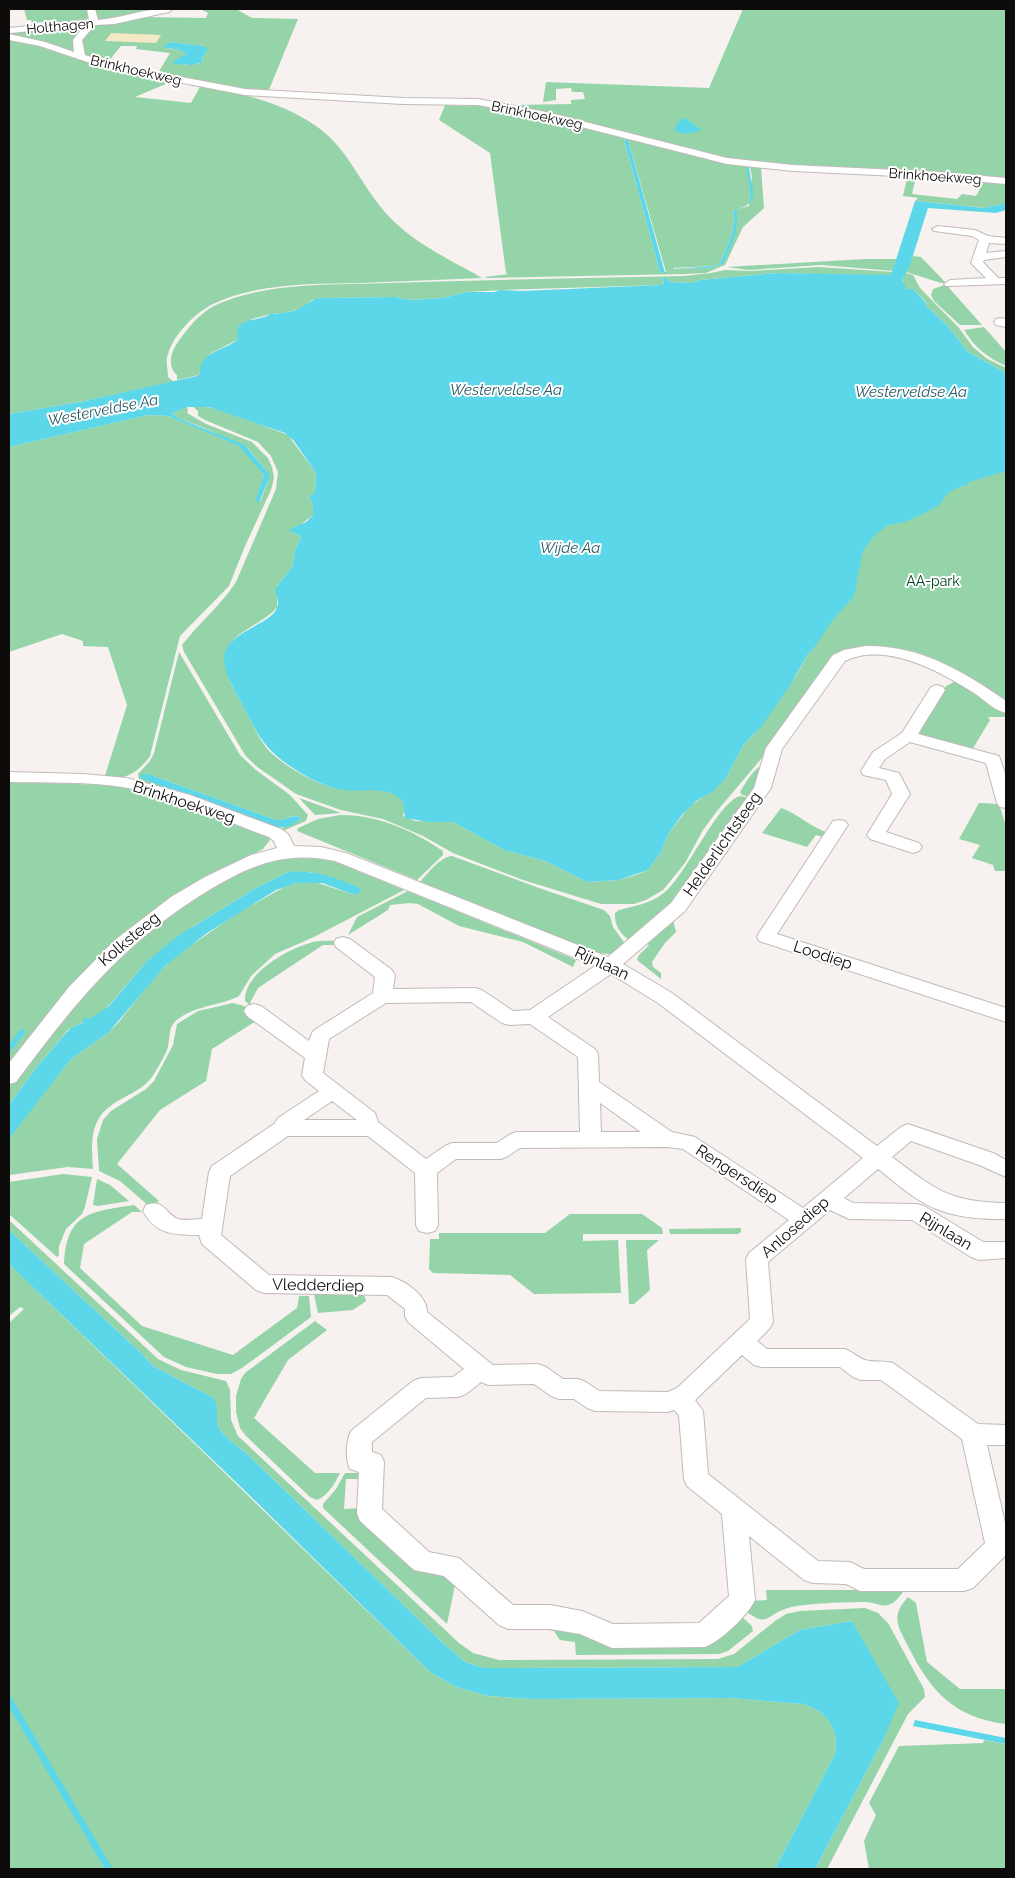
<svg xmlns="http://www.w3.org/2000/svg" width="1015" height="1878" viewBox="0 0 1015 1878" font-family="Raleway,sans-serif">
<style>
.green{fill:#95d4a9;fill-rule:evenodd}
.sand{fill:#f3e9c4}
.water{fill:#5cd7e9}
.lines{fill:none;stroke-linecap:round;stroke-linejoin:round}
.stream-far1{stroke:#5cd7e9;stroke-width:5.5}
.stream{stroke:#5cd7e9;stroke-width:7}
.minor-casing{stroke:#c0bab8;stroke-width:2}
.minor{fill:#fff;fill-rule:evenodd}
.labels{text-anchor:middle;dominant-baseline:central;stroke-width:4;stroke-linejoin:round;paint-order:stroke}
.far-street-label{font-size:14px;fill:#0e0c0b;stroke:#fff}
.far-park-label{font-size:14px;fill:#00411f;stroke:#fff}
.far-water-label{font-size:15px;font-style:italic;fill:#265a62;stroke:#fff}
.street-label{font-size:16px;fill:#0e0c0b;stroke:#fff}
</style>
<rect width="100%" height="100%" fill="#f7f1ef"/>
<g class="green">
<path d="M 24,9 L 88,9 L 91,22 L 44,27 L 43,22 L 32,23 L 31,20 L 27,20 Z"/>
<path d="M 93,9 L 166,9 L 97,23 Z"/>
<path d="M 200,9 L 236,9 L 252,18 L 298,19 L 268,92 L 239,89 L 158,73 L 170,53 L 136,49 L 137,46 L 121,46 L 107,63 L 84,55 L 81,37 L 93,25 L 139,17 L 206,18 L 208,13 ZM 171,42 L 204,46 L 207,51 L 202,58 L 203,61 L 198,64 L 183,65 L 182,58 L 186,54 L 180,50 L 166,48 Z"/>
<path d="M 743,9 L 1006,9 L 1006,179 L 927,171 L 772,165 L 713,157 L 513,105 L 571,104 L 571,100 L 585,99 L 583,92 L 572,92 L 571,88 L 556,89 L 556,100 L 543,102 L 546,82 L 709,88 Z"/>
<path d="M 86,26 L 76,53 L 54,45 L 9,36 L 9,32 Z"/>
<path d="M 9,39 L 56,50 L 102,66 L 175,80 L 135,97 L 191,103 L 201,85 C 250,95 311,109 342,151 C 361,176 375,206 399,226 C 415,241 434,251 453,262 C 462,267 473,272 482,278 C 442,280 401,281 360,283 C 312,284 257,283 213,304 C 195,313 174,334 168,354 C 165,362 168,369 168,377 L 174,382 L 85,401 L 9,414 Z"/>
<path d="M 445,105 L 483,106 L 516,110 L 711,160 L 747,166 C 747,176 754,194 748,204 C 745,208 737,208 733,211 C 738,223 726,251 720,263 L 714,266 L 673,268 L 674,269 L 710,268 L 723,264 C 732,246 736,230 736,210 L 749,206 L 752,178 L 750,166 L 761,168 L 764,208 L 743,227 L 725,265 L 706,273 L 684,274 L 488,278 L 484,277 L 509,274 L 506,273 L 490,153 L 439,120 ZM 624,139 L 628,140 L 666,272 L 660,272 Z"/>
<path d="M 908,174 L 943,177 L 938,179 L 916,177 L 912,194 L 957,199 L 962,194 L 976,196 L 985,180 L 1006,182 L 1006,203 L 984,208 L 915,201 L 918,198 L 903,196 Z"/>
<path d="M 913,256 L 921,257 L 946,283 L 941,283 L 906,272 Z"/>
<path d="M 865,259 L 898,259 L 894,271 L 821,265 L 748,270 L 727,267 Z"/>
<path d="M 819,267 L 894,272 L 890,276 L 777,273 L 700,280 L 692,283 L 670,282 L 667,278 L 662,278 L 664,285 L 660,285 L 503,290 L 467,292 L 443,298 L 410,300 L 395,297 L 321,298 L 312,300 L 301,309 L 277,314 L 275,313 L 252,319 L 238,333 L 237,340 L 211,353 L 207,357 L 199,375 L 177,380 L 177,375 C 168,368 170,354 176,345 C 187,329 199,313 216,305 C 266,282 334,285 388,283 C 487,280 585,278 684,276 L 711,273 L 725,270 L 750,271 Z"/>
<path d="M 905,273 L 913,275 L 920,288 L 959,328 L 973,347 L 986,358 L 1006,368 L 1006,373 L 968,352 L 947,325 L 925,305 L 927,303 L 913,289 L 905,289 L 902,282 Z"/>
<path d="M 947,284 L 950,289 L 982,325 L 960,325 L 934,301 L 931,295 L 933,289 Z"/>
<path d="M 984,327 L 1006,352 L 1006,366 C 988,358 974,347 964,330 Z"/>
<path d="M 192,406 L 216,408 L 288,435 L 316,473 L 315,492 L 309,497 L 313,504 L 313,515 L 291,532 L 299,535 L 301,539 L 296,547 L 292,567 L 277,586 L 277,607 C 265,623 233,632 228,648 C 227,653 228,677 230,682 C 233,689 237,695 241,702 C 249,716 258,739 269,751 C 285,766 310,781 331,787 C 350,793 384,785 398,796 C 405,801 405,809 403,816 L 415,821 L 453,822 L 504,850 L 545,861 L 587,882 L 619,880 L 636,875 L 648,870 L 661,852 L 669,833 L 690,806 L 703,797 L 726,778 L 744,744 L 755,733 L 776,705 L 797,674 L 808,654 L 814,648 L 856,536 L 990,465 L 1006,464 L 1006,705 C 977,687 949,662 916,652 C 896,646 874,649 854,649 L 717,811 L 703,830 L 685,863 L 663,890 L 646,900 L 634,904 L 601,904 L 523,880 L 453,853 L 423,836 L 383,819 L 341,810 L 296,794 L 256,766 L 245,755 L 184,652 L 182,645 C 199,623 221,605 236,582 L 276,489 L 278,472 L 271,456 L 258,442 L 205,420 L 198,416 L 198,411 Z"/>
<path d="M 187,407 L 188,410 L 187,413 L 206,424 L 252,442 L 268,458 L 272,467 L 274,478 L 271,490 L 245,546 L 229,586 L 180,636 L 150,756 C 138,773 125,780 104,779 L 127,705 L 108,647 L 83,646 L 83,641 L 62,634 L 9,652 L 9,447 L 148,415 L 168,416 L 242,447 L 264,475 L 260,502 L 269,479 L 267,472 L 248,448 L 202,427 L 178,418 L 172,413 Z"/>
<path d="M 179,652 L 240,755 L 256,770 L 290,795 L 308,815 L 306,821 L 280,832 L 139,781 L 138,774 L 150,761 L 154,753 ZM 148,774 L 276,820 C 285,821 292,814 300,817 L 301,819 L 282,828 Z"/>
<path d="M 956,681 L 1006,711 L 1006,717 L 988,717 L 990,720 L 972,750 L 923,736 L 918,732 L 918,729 L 946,686 Z"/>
<path d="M 762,765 L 763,770 L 750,797 L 742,795 L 740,792 C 746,782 752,771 762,765 Z"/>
<path d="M 9,782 L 111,785 L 148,792 L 261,832 L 269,836 L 270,840 L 263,849 L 202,882 L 50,1013 L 9,1068 Z"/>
<path d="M 741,796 L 749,798 L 672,906 L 631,942 C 621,934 614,926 615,913 L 619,910 C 635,906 652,903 665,892 C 687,874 719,799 741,796 Z"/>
<path d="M 299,798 L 341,813 L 315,815 Z"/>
<path d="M 979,803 L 999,804 L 1006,826 L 1006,871 L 995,871 L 993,865 L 972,858 L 980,845 L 959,839 Z"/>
<path d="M 781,808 C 799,814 811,828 829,833 L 826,838 L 816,835 L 807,847 L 762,833 Z"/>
<path d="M 340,815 C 376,814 414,831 443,851 L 443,855 L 417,880 L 297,831 L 298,828 L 318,819 Z"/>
<path d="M 307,856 L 340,863 L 404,890 L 314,937 L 275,954 L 251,976 L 239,996 C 220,1006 197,1005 178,1019 C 167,1027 171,1038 167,1050 C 163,1059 157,1069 152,1077 C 138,1096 110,1098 98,1120 C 90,1135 92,1152 93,1169 L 68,1167 L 9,1175 L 9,1139 L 42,1095 L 70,1060 L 109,1032 L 118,1023 L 156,975 L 176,956 L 236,914 L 284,887 L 296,883 L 315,882 L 355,895 L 312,872 L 288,872 L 256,888 L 194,926 L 147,961 L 104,1011 L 68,1030 L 36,1068 L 9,1105 L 9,1083 L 55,1020 L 143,929 L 255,862 Z"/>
<path d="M 452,856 L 539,888 L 604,910 L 610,916 L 613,927 L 626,945 L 610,954 L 596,953 L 420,882 C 428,873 440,857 452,856 Z"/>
<path d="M 408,891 L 576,960 L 573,967 L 523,942 L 459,926 L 418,904 L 410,903 L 390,905 L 388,910 L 348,935 L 357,917 Z"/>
<path d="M 673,920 L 676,932 L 665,943 L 652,962 L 653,967 L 661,973 L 661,979 L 637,960 L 639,955 L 649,945 L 645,943 Z"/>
<path d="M 337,941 L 337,945 L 323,945 L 258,988 L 250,1003 L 256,1008 L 255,1009 L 245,1001 C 243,974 288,949 310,943 C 319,940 328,941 337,941 Z"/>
<path d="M 233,1003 L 244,1006 L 259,1019 L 212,1049 L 206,1081 L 160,1110 L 117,1164 L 159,1201 L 150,1207 L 120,1181 L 99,1171 L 97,1139 L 103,1120 L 111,1111 L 146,1089 L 154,1081 L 173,1045 L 177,1024 L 198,1011 Z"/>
<path d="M 63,1174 L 92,1177 L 85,1207 L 82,1214 L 66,1229 L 59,1246 L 59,1255 L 57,1257 L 9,1214 L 9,1182 Z"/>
<path d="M 97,1179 L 110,1185 L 129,1201 L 98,1206 L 93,1205 Z"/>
<path d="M 134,1205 L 142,1212 L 132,1212 L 84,1244 L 80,1268 L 142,1326 L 233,1355 L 297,1308 L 299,1296 L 309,1296 L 311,1317 L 242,1368 L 231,1374 L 217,1374 L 186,1367 L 164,1357 L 64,1264 C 67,1213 89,1212 134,1205 Z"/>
<path d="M 570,1214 L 642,1214 L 662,1228 L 663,1234 L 583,1234 L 583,1241 L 618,1240 L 621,1293 L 534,1294 L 510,1275 L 433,1273 L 429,1269 L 430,1239 L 439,1239 L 439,1233 L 545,1233 Z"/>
<path d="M 9,1220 L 158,1359 L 181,1370 L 226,1381 L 230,1390 L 231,1420 L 238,1436 L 459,1643 L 473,1653 L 499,1660 L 718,1659 L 734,1654 L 775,1621 L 786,1614 L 800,1611 L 865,1608 L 878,1613 L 888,1623 L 924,1689 L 925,1697 L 908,1714 L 827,1869 L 815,1869 L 883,1740 L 852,1621 L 800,1630 L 737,1667 L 485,1668 L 465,1662 L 443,1643 L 248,1455 C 242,1449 220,1434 218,1426 C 216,1417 218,1408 214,1398 L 153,1366 L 142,1354 L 9,1230 Z"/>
<path d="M 741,1228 L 741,1232 L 738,1234 L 670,1234 L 669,1229 Z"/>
<path d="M 626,1240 L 659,1240 L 647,1250 L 650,1290 L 634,1304 L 629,1304 Z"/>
<path d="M 9,1264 L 430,1672 L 456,1687 L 488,1696 L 530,1699 L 730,1698 L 802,1704 C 826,1710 840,1729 835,1754 L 775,1869 L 9,1869 L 9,1323 L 24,1309 L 20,1307 L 9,1316 Z"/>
<path d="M 314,1294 L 364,1294 L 366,1301 L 353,1310 L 318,1313 Z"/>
<path d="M 315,1321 L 327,1330 L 288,1360 L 254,1418 L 315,1473 L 340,1473 C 335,1483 328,1496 317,1500 L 310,1497 L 246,1436 L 240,1428 L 236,1412 L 236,1396 L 241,1379 L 245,1373 Z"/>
<path d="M 345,1473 L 364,1473 L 363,1479 L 346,1479 L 344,1509 L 361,1508 L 422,1570 L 447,1577 L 455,1585 L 447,1624 L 323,1508 L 323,1504 L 336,1489 Z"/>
<path d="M 766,1590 L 900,1590 L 903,1592 C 899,1597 894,1604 888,1605 C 882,1607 873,1602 865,1602 C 846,1602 805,1603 788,1608 C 767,1614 768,1628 747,1612 L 746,1601 L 767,1600 Z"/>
<path d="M 908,1597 L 916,1603 L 927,1662 L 960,1689 L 1006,1689 L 1006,1724 C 955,1718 931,1692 909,1648 C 898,1626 890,1617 908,1597 Z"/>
<path d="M 742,1617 L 752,1626 L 753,1631 L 728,1651 L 719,1654 L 576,1655 L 575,1642 L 560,1640 L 554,1631 L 549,1630 L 549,1624 L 611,1642 L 717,1641 Z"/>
<path d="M 984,1740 L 1006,1744 L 1006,1869 L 869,1869 L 864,1841 L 876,1815 L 869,1803 L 899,1746 L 983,1743 Z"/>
</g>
<path class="sand" d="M 111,33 L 161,35 L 156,43 L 105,41 Z"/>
<g class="water">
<path d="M 171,42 L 204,46 L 208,50 L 202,58 L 203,62 L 193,65 L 173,64 L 174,61 L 186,54 L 180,50 L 162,47 Z"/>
<path d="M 685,118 L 702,130 L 687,134 L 676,132 L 674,129 L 681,119 Z"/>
<path d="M 624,139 L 628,140 L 665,273 L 660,272 Z"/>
<path d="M 746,166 L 749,166 C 750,187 764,202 736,210 C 741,226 730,250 723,264 L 710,268 L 673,269 L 714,266 L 720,263 C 726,251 738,223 733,211 C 736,208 745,208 748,204 C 754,195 747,176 746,166 Z"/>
<path d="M 915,201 L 984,208 L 1006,203 L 1006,210 L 996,213 L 928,208 L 910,265 L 902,281 L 906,286 L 905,289 L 913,289 L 927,304 L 925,305 L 947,325 L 968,352 L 1006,373 L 1006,471 L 969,482 L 966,484 L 968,486 L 962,486 L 949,492 L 939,505 L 927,512 L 905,522 L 888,525 L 875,535 L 863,551 L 854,596 L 832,621 L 814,648 L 808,654 L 789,687 L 761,727 L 744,744 L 726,778 L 712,792 L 696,801 L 682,815 L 669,833 L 661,852 L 648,870 L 619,880 L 587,882 L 545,861 L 504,850 L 453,822 L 429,822 L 405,818 L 403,802 C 388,783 359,794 338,789 C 321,785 302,775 287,764 C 263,747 257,733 244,708 C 237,694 228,682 225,666 C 217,629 275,628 278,604 C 278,599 276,594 275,589 L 292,567 L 296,547 L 301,539 L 299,535 L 291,532 L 290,529 L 306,522 L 313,515 L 313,504 L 309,497 L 315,492 L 316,473 L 294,441 L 285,433 L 209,407 L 188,407 L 172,413 L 178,418 L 245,445 L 269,474 L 269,479 L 259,502 L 255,502 L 264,475 L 239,446 L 168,416 L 148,415 L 9,447 L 9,414 L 85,401 L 197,376 L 200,374 C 199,351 224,351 237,340 L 238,327 C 247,317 262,321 272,313 L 277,314 L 297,310 L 315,299 L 321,298 L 395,297 L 410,300 L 443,298 L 467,292 L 494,292 L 500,290 L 522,291 L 660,285 L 664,284 L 662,278 L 667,278 L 670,282 L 692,283 L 700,280 L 777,273 L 891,275 Z"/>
<path d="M 142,774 L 148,774 L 276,820 C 285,821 292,814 300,817 L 301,819 L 288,827 L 277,827 L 143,779 L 140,777 Z"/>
<path d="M 288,872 C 314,869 336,878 360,888 L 361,891 L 355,895 L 322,883 L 296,883 L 276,890 L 207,933 L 165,966 L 109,1032 L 70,1060 L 9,1139 L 9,1105 L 36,1068 L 65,1034 L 71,1028 L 84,1022 L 82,1020 L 84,1018 L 89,1019 L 108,1007 L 147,961 L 178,936 L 256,888 Z"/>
<path d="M 9,1230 L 142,1354 L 153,1366 L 214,1398 C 219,1407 216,1417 218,1426 C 220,1434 242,1449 248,1455 L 443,1643 L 465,1662 L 485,1668 L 737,1667 L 800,1630 L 852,1621 L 899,1703 L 883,1740 L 815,1869 L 775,1869 L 835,1754 C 840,1729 826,1710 802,1704 L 730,1698 L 530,1699 L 488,1696 L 456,1687 L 430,1672 L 242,1488 L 15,1270 L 9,1264 Z"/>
<path d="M 915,1720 L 1006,1738 L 1006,1744 L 913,1726 Z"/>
</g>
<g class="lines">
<path class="stream-far1" d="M 9,1049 L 22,1032"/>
<path class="stream" d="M 9,1700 L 109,1869"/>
<defs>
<g id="minor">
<path d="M 87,9 L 95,9 L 98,20 C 123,18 148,7 173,9 L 169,12 L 114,24 L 95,25 L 82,40 L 85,55 L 107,63 L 245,89 L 403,98 L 478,99 L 546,112 L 727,158 L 793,165 L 938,172 L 1006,178 L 1006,184 L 938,178 L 793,171 L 727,164 L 546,118 L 478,105 L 403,104 L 245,95 L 105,68 L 40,46 L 9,40 L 9,34 L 45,42 L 74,52 L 73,40 L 84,26 L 10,33 L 9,28 L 89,20 Z"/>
<path d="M 938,226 L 975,230 L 988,236 L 1006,238 L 1006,244 L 989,243 L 986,253 L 1006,251 L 1006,257 L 984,260 L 983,262 L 998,278 L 1006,278 L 1006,284 L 946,286 L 944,284 L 950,280 L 986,278 L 971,263 L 979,240 L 972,236 L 934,231 L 932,229 Z"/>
<path d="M 1000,318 L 1006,319 L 1006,327 L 996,325 L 994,322 L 996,319 Z"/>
<path d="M 865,646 C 920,645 963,671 1006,701 L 1006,713 C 993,710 985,700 974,693 C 940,671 885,641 845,661 L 782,749 L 771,788 L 685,911 L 623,964 L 672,993 L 877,1146 L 901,1127 L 908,1124 L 993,1153 L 1006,1160 L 1006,1177 L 979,1165 L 911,1141 L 892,1157 C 936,1190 949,1202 1006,1203 L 1006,1219 C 977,1220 943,1216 919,1200 C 904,1191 891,1179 878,1169 L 844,1198 L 853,1203 L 916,1204 L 924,1206 L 983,1242 L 1006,1242 L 1006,1258 L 979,1260 L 971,1257 L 912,1220 L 849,1219 L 830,1210 L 768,1262 L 773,1322 L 770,1328 L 757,1341 L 767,1349 L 844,1349 C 852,1351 858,1358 865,1360 C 874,1363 884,1360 893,1363 L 978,1424 L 1006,1425 L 1006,1445 L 987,1445 L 1006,1527 L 1006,1555 L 973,1588 L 964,1591 L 860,1591 L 846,1584 L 813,1583 L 804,1580 L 749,1536 L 755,1600 C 748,1615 721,1641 705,1647 L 612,1648 L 580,1634 L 550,1629 L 508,1629 L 499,1625 L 444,1576 L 414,1570 L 360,1521 L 357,1513 L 359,1472 L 350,1469 C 345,1458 346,1442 351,1431 L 413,1381 L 421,1378 L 453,1377 L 464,1369 L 408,1322 L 405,1316 L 405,1309 L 387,1295 L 264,1293 L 256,1290 L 202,1244 L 199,1235 C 175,1235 156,1235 143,1211 L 146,1205 C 165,1199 164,1213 178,1219 C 184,1221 195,1219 202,1219 L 209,1172 L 212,1166 L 274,1124 L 278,1118 L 319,1091 L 305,1080 L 302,1075 L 305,1058 L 247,1016 L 244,1011 L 247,1006 L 254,1004 L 261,1006 L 309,1041 L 313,1031 L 373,993 L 375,977 L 336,947 L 334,943 L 336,939 L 343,937 L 350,939 L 392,970 L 395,975 L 393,989 L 475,988 L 482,990 L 513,1011 L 530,1010 L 595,966 L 335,861 C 283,850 249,866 206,892 C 123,943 73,1005 16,1082 L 9,1084 L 9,1063 L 69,987 L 115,940 L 171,897 L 205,877 L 251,855 L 277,848 L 274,841 L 269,837 C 222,820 176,797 128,788 C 89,781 48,783 9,782 L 9,772 L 83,774 L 127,778 L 190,795 L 281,829 L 288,834 L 294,846 L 321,847 L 346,853 L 608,957 L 671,903 L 754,788 L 766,748 L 833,655 L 844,650 ZM 611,974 L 658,1003 L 863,1158 L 803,1208 L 695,1137 L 672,1132 L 599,1082 L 598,1054 L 595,1049 L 548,1017 ZM 471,1002 L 502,1023 L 509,1025 L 530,1024 L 578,1057 L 580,1132 L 516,1132 L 509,1135 L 497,1143 L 452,1143 L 445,1146 L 426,1159 L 378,1122 L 375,1113 L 323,1073 L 329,1039 L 386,1003 ZM 332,1101 L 357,1120 L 304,1120 ZM 600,1103 L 641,1132 L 601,1132 ZM 288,1136 L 368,1136 L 415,1173 L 416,1225 L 419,1231 L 427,1233 L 435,1231 L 438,1225 L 437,1173 L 456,1159 L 501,1159 L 508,1156 L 520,1148 L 667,1147 L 683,1149 L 789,1220 L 749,1253 L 746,1259 L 750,1319 L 677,1388 L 668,1392 L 599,1391 L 586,1382 L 578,1379 L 563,1379 L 546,1367 L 538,1364 L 493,1365 L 427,1312 C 427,1296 407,1282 392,1277 L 269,1275 L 221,1235 L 230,1176 ZM 742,1355 L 754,1365 L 762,1367 L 840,1367 L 853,1377 L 861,1380 L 881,1380 L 962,1439 L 985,1543 L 958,1569 L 864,1569 L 850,1562 L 818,1561 L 708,1474 L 703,1411 L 695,1400 ZM 481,1382 L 488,1385 L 534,1384 L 551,1396 L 559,1399 L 574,1399 L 587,1408 L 595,1411 L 668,1412 L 674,1410 L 679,1415 L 684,1479 L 687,1486 L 722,1514 L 729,1596 L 699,1623 L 613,1624 L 582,1611 L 550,1605 L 513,1605 L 459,1558 L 429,1552 L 382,1509 L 384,1462 L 381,1455 L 372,1452 L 372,1442 L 426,1398 L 458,1397 L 466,1394 Z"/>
<path d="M 937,685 L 943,687 L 945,690 L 918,734 L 999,756 L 1006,776 L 1006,808 L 1000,807 L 997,803 L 986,763 L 910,742 L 885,759 L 879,768 L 899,773 L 910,794 L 886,832 L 919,843 L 922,847 L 919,851 L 913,853 L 870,839 L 867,835 L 892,794 L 886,780 L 863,775 L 861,771 L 873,752 L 902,733 L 931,687 Z"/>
<path d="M 839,820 L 845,821 L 848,825 L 777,934 L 1006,1008 L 1006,1022 L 759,941 L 757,937 L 759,933 L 833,821 Z"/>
</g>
</defs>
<use href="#minor" class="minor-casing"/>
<use href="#minor" class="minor"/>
</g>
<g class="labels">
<g class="far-street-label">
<text transform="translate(60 26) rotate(-5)">Holthagen</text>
<text transform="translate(136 70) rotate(13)">Brinkhoekweg</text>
<text transform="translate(537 115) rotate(12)">Brinkhoekweg</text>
<text transform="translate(935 176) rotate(4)">Brinkhoekweg</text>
</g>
<g class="far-park-label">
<text x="933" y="581">AA-park</text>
</g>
<g class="far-water-label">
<text x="506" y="390">Westerveldse Aa</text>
<text x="911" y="392">Westerveldse Aa</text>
<text transform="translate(103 410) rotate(-11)">Westerveldse Aa</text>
<text x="570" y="548">Wijde Aa</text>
</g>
<g class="street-label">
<text transform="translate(184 802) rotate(18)">Brinkhoekweg</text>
<text transform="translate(722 844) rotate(-55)">Helderlichtsteeg</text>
<text transform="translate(129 939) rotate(-40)">Kolksteeg</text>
<text transform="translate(823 955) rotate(18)">Loodiep</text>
<text transform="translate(602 963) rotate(25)">Rijnlaan</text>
<text transform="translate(737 1174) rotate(33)">Rengersdiep</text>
<text transform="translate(795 1227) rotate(-41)">Anlosediep</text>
<text transform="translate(946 1231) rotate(31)">Rijnlaan</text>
<text transform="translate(318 1285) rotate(1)">Vledderdiep</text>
</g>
</g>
<rect width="1015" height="1878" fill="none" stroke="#0e0c0b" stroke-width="20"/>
</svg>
